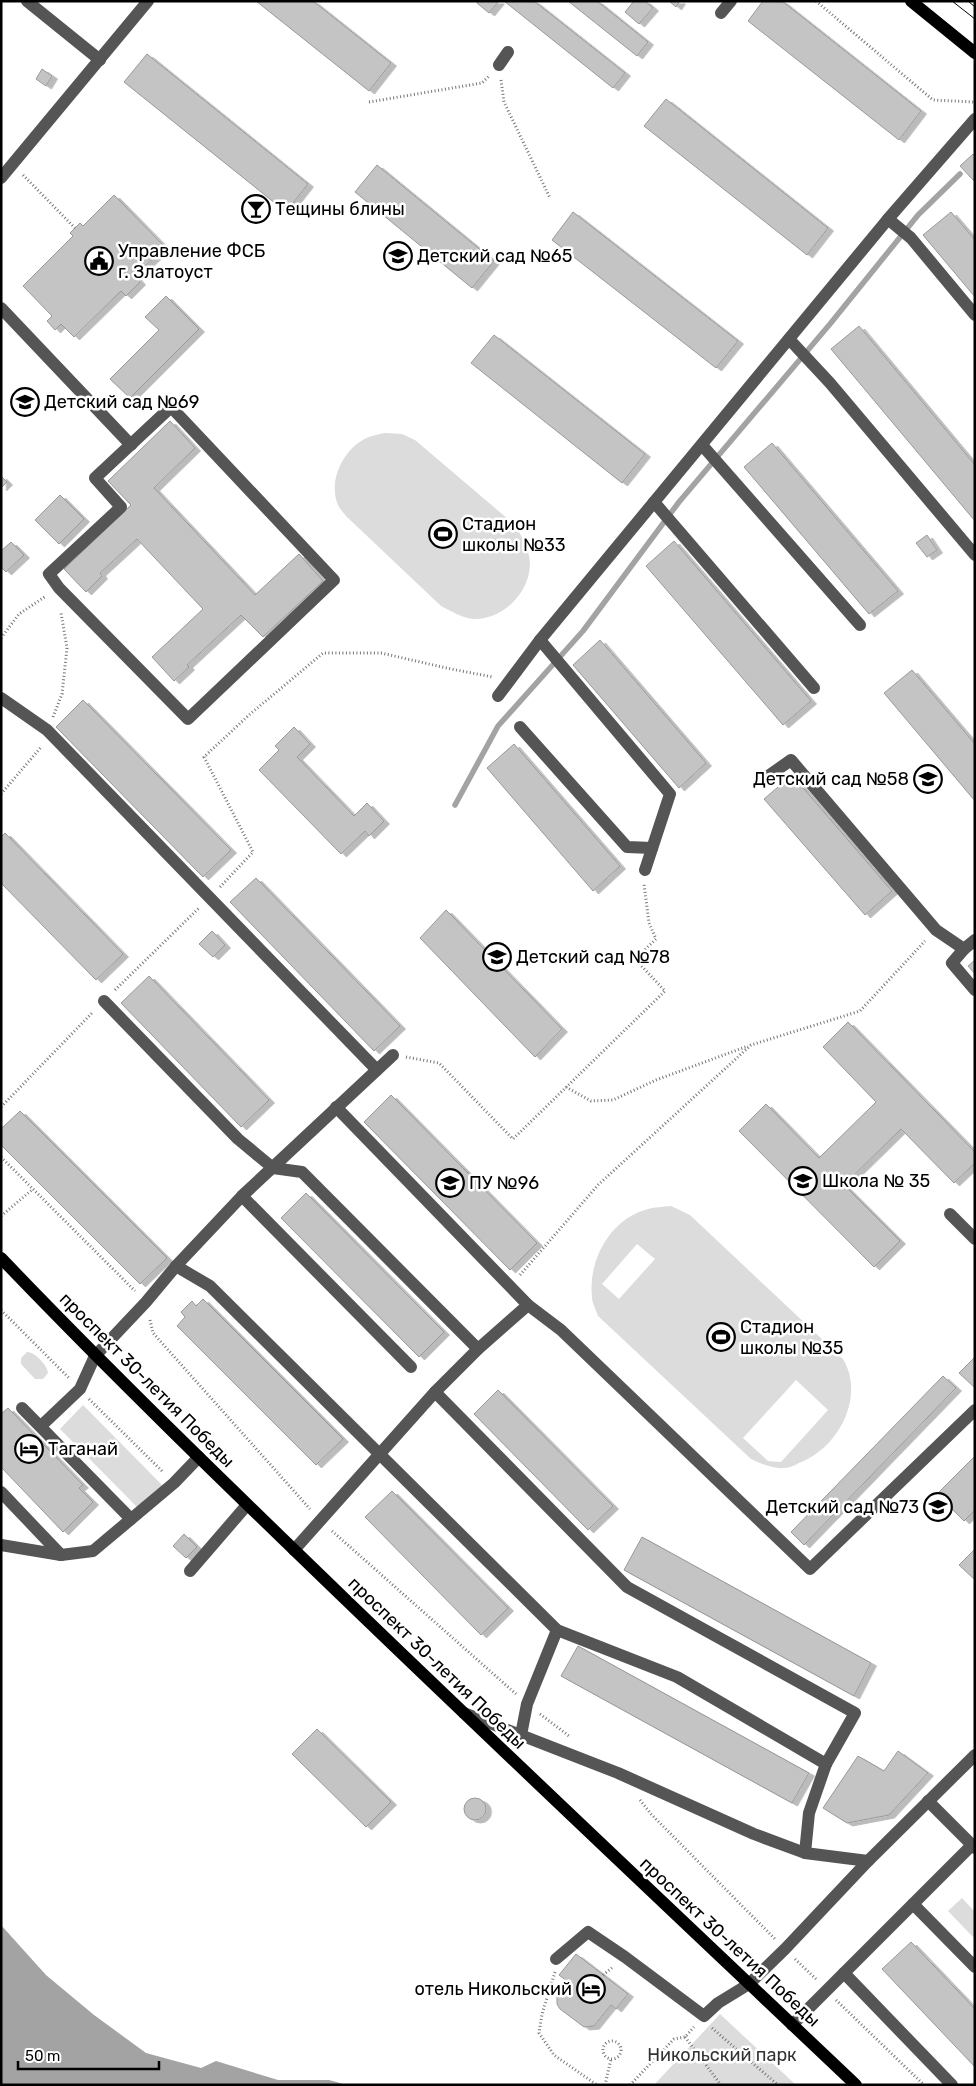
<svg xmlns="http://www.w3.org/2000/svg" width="976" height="2086" viewBox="0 0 976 2086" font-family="Rubik,sans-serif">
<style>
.green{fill:#dcdcdc;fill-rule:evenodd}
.water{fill:#a3a3a3}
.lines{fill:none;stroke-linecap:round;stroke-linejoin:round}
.stream{stroke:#a3a3a3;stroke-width:5.5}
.building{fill:#c4c4c4;stroke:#999;filter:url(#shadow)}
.path{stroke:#777;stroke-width:3;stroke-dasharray:1 2.5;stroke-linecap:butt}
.minor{stroke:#555;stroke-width:12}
.major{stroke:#000;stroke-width:12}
.tram{stroke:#000;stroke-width:1}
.labels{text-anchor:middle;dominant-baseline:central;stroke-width:5;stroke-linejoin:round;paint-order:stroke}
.poi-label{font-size:18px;fill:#000;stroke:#fff;text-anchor:start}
.street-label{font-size:18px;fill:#000;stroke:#fff}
.park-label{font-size:18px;fill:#333;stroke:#fff}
</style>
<defs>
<filter id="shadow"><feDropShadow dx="5.5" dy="3" stdDeviation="0" flood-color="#0004"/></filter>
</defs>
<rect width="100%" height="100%" fill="#fff"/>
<g class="green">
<path d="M 385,433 L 402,434 L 415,440 L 515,525 C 522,537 530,550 530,565 C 529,593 503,620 473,619 C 462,618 451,611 441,606 L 347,517 C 344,514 340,509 338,505 C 327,480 345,446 369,437 C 374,435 380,434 385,433 Z"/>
<path d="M 671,1206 L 690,1215 L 843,1359 C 846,1364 849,1371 850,1377 C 857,1412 832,1451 799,1463 C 795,1465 789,1468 785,1468 C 772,1469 762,1464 751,1459 L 598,1316 C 596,1310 592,1303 592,1297 C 588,1260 610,1219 648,1209 C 655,1207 663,1207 671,1206 ZM 637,1244 L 655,1259 L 619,1299 L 602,1284 ZM 796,1380 L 828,1410 L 781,1462 L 768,1461 L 743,1438 Z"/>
<path d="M 27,1352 C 35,1352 47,1365 48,1373 L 43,1379 L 35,1379 L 21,1364 L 21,1358 Z"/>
<path d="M 83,1405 L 163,1486 L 139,1509 L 60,1429 Z"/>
<path d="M 962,1898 L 975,1912 L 975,1935 L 973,1937 L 948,1911 Z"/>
<path d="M 720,2014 L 796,2085 L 654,2085 Z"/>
</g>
<path class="water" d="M 1,1925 L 46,1975 L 94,2015 L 146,2053 L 201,2068 L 216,2061 L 278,2080 L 329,2080 L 347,2085 L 1,2085 Z"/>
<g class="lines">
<path class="stream" d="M 455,805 L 498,726 L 583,631 L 679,502 L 830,324 L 918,215 L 960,174"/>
</g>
<g class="building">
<path d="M 256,1 L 313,1 L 391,63 L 369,91 Z"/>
<path d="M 478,1 L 499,1 L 489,13 L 477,3 Z"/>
<path d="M 504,1 L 534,1 L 625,73 L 613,88 Z"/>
<path d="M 568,1 L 597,1 L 648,42 L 637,56 Z"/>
<path d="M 634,1 L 645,1 L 653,8 L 639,24 L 625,12 Z"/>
<path d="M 669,1 L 680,1 L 676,7 Z"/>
<path d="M 763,1 L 782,1 L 921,111 L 899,140 L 748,21 Z"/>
<path d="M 147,54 L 308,184 L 286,212 L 124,82 Z"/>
<path d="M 42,69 L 52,76 L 46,86 L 36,79 Z"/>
<path d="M 666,99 L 828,228 L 807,255 L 644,126 Z"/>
<path d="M 973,154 L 975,156 L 974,181 L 960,166 Z"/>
<path d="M 377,165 L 494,261 L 472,288 L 355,192 Z"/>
<path d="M 114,195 L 165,247 L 135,276 L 140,282 L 126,296 L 121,291 L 74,337 L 61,324 L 55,330 L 47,321 L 52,316 L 23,286 L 73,236 L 70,233 L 80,223 L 83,226 Z"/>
<path d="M 573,212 L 738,341 L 716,368 L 552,240 Z"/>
<path d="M 951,212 L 975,240 L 975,297 L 923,235 Z"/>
<path d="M 166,296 L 199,329 L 130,398 L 110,379 L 159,330 L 145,317 Z"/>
<path d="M 859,326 L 975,465 L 975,521 L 831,349 Z"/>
<path d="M 494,335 L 645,454 L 622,483 L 471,363 Z"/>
<path d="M 170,421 L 195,448 L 154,488 L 255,595 L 299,554 L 323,581 L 263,637 L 241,615 L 187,665 L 189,667 L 174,681 L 152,657 L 203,609 L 137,539 L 100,573 L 102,576 L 86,592 L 64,569 L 131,505 L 108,481 Z"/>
<path d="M 772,443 L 898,591 L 869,614 L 744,467 Z"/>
<path d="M 1,476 L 7,482 L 1,488 Z"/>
<path d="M 60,495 L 84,519 L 59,544 L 35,520 Z"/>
<path d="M 927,535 L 937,550 L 927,557 L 916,543 Z"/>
<path d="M 674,541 L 811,701 L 783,725 L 646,566 Z"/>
<path d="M 11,542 L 24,555 L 6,572 L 1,567 L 1,551 Z"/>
<path d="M 600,640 L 706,763 L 679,788 L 573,665 Z"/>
<path d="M 912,670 L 975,744 L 975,801 L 884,693 Z"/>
<path d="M 83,700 L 231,850 L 203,877 L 56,727 Z"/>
<path d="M 294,727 L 310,744 L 297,757 L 354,816 L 367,803 L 384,821 L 369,836 L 365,831 L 341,854 L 259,770 L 279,750 L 275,746 Z"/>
<path d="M 514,744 L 620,866 L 593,891 L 487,768 Z"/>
<path d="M 792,775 L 892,891 L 865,915 L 764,799 Z"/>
<path d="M 5,833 L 123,954 L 96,980 L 1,883 L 1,837 Z"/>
<path d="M 256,878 L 400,1026 L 374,1051 L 230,902 Z"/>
<path d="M 446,910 L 562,1029 L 535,1057 L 420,938 Z"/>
<path d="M 212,931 L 225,945 L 213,957 L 199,944 Z"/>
<path d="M 975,960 L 975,974 L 968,966 Z"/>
<path d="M 149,976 L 269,1100 L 241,1127 L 121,1003 Z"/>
<path d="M 848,1022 L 975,1152 L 975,1163 L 954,1183 L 901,1129 L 844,1185 L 900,1241 L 874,1267 L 739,1131 L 766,1104 L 819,1158 L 876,1102 L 823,1047 Z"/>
<path d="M 391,1095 L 537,1243 L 510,1270 L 364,1122 Z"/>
<path d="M 20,1111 L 167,1258 L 140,1284 L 1,1145 L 1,1129 Z"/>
<path d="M 306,1193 L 444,1332 L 419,1357 L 281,1218 Z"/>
<path d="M 203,1299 L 343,1439 L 316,1465 L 177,1326 L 185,1317 L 181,1312 L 192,1301 L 196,1306 Z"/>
<path d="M 975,1357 L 975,1386 L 974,1387 L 959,1373 Z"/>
<path d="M 943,1376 L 956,1388 L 804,1545 L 791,1532 Z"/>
<path d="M 498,1390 L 613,1506 L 588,1530 L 474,1414 Z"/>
<path d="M 8,1408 L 83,1485 L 79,1488 L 93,1502 L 63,1532 L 1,1467 L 1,1414 Z"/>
<path d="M 975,1456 L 975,1510 L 964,1521 L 937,1494 Z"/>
<path d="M 392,1491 L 508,1608 L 481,1635 L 365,1517 Z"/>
<path d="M 184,1534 L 197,1547 L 186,1558 L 173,1546 Z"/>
<path d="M 642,1537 L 871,1663 L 854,1696 L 624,1570 Z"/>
<path d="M 975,1549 L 975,1580 L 959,1565 Z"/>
<path d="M 578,1646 L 809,1773 L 792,1803 L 561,1676 Z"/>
<path d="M 317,1729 L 391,1802 L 366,1827 L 292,1754 Z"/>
<path d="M 898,1751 L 928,1773 L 889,1815 L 847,1823 L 823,1808 L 858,1756 L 884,1771 Z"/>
<circle cx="475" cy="1809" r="11"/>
<path d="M 911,1942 L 975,2009 L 975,2067 L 882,1969 Z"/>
<path d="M 576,1954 L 628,1994 L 616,2009 L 611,2005 L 594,2026 L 584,2027 L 560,2009 L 557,2004 L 557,1996 L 559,1990 L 564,1987 L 573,1986 L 559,1975 Z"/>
</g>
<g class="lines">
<g class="path">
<path d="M 816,1 L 933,100 L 974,102"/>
<path d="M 501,80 L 504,102 L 550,198"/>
<path d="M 369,102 L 482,83 L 489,76"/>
<path d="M 23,175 L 75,228"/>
<path d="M 1,638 L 19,614 L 46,596"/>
<path d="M 53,717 L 62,694 L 67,648 L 61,613"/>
<path d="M 1,794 L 42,746"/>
<path d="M 220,887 L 253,852 L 204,757 L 249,715 L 323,653 L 381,653 L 451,669 L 493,677"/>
<path d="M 115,990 L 200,907"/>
<path d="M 406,1057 L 439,1063 L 513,1139 L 665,991 L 635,959 L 656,939 L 649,923 L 644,884"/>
<path d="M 566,1087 L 591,1101 L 613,1100 L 656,1080 L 748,1046"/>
<path d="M 1,1107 L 93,1012"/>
<path d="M 1,1157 L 135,1291"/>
<path d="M 1,1216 L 33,1189"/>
<path d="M 520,1275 L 598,1185 L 751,1045 L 860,1011 L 925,941"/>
<path d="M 1,1310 L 69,1378"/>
<path d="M 150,1320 L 153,1333 L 310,1509"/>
<path d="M 89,1399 L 163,1472"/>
<path d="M 332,1531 L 516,1694"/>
<path d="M 540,1714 L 569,1736"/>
<path d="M 640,1800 L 651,1814 L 775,1939"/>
<path d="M 795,1959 L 816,1979"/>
<path d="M 555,1972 L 542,2014 L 539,2033 L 554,2055 L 597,2085"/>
<path d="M 603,1975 L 613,1967"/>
<path d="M 836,2000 L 924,2085"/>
<path d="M 712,2028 L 778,2085"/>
<path d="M 685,2037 L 721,2085"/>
<circle cx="612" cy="2050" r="9"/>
<path d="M 605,2085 L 611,2059"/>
<path d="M 630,2085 L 674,2039 L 685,2037 L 694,2027"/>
</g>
<g class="minor">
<path d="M 27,1 L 100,60"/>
<path d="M 721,13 L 731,1"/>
<path d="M 499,65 L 508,52"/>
<path d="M 1,178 L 148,1"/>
<path d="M 888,219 L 911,238 L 975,315"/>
<path d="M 1,308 L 131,445"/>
<path d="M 789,339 L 830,383 L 975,555"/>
<path d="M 171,407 L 334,580 L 188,719 L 59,588 L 49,574 L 121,507 L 95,478 Z"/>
<path d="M 702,445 L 860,625"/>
<path d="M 654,502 L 814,688"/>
<path d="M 540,640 L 670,794 L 645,870"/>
<path d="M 498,696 L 540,640 L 888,219 L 975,119"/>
<path d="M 1,698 L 47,730 L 377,1070"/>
<path d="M 520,727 L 627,847 L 652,848"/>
<path d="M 761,781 L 791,760 L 936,930 L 964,949 L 975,940"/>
<path d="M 964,949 L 952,963 L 975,990"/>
<path d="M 104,1001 L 238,1139 L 273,1168 L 302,1172 L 478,1349"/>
<path d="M 336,1107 L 528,1305"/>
<path d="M 242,1196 L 411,1367"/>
<path d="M 950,1214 L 975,1239"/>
<path d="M 176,1266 L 210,1286 L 557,1630 L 677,1677 L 826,1764 L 809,1813 L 805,1853"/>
<path d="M 435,1392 L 627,1587 L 855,1713 L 826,1764"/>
<path d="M 22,1408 L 131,1519"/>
<path d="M 41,1426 L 80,1389 L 95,1356 L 146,1302 L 176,1266 L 242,1196 L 393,1055"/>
<path d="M 1,1492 L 61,1555 L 93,1551 L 174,1483 L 199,1457"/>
<path d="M 1,1545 L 61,1555"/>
<path d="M 294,1550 L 435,1392 L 478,1349 L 528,1305 L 561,1330 L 810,1569 L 975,1410"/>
<path d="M 190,1571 L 247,1505"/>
<path d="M 464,1713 L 618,1773 L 754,1834 L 805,1853 L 868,1861"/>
<path d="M 521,1735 L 527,1704 L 557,1630"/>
<path d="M 928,1801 L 975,1848"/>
<path d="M 913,1904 L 975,1967"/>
<path d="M 556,1959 L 588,1932 L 625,1957 L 704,2016 L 718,2003 L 749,1984 L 785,1949 L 868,1861 L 975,1755"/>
<path d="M 844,1973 L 952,2085"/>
<path d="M 792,2025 L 972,1845"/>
</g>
<g class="major">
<path d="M 911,1 L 975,53"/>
<path d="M 1,1258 C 113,1375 229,1487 345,1599 C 514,1762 685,1923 856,2085"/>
</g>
<g class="tram">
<path d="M 952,1 L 975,19"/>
<path d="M 968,1 L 975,7"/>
</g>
</g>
<defs>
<symbol id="bar-ring" viewBox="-11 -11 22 22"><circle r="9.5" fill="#fff" stroke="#000" stroke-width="1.5"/><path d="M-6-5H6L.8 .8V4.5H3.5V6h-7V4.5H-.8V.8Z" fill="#000"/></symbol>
<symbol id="school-ring" viewBox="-11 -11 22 22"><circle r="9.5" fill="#fff" stroke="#000" stroke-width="1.5"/><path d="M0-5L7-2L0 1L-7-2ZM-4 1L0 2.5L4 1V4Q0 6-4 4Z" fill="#000"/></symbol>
<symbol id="civic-ring" viewBox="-11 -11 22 22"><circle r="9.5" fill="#fff" stroke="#000" stroke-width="1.5"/><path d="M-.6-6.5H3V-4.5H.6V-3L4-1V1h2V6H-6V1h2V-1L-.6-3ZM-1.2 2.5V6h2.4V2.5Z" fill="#000"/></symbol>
<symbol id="stadium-ring" viewBox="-11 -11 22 22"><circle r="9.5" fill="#fff" stroke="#000" stroke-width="1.5"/><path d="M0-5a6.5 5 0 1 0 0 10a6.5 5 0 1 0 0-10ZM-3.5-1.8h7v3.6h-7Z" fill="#000"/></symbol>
<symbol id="university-ring" viewBox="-11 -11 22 22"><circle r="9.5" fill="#fff" stroke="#000" stroke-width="1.5"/><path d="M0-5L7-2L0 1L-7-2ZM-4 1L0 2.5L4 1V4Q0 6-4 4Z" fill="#000"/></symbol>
<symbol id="hotel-ring" viewBox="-11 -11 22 22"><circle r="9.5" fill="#fff" stroke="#000" stroke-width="1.5"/><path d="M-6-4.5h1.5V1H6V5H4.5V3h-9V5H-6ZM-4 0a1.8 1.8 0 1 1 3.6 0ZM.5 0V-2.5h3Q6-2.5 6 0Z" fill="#000"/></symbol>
</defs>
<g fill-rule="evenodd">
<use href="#bar-ring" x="240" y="193" width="32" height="32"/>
<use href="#school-ring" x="382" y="240" width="32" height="32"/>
<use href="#civic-ring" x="83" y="245" width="32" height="32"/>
<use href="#school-ring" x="9" y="386" width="32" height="32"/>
<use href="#stadium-ring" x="427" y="518" width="32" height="32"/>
<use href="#school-ring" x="912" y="763" width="32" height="32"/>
<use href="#school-ring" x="481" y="941" width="32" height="32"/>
<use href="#school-ring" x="787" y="1165" width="32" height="32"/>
<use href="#university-ring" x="434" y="1167" width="32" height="32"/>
<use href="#stadium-ring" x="705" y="1321" width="32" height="32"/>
<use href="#hotel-ring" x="13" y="1433" width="32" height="32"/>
<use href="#school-ring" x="922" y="1491" width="32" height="32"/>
<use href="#hotel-ring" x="575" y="1973" width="32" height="32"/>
</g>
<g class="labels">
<g class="poi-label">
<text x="275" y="209">Тещины блины</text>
<text x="118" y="251">Управление ФСБ<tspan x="118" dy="21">г. Златоуст</tspan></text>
<text x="417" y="256">Детский сад №65</text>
<text x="44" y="402">Детский сад №69</text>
<text x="462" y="524">Стадион<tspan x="462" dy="21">школы №33</tspan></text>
<text x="909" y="779" text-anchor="end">Детский сад №58</text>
<text x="516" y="957">Детский сад №78</text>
<text x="822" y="1181">Школа № 35</text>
<text x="469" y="1183">ПУ №96</text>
<text x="740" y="1327">Стадион<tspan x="740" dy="21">школы №35</tspan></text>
<text x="48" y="1449">Таганай</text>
<text x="919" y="1507" text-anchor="end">Детский сад №73</text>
<text x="572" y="1989" text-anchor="end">отель Никольский</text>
</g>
<g class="street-label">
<text transform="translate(147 1380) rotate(45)">проспект 30-летия Победы</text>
<text transform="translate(437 1663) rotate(44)">проспект 30-летия Победы</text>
<text transform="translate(730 1942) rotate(43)">проспект 30-летия Победы</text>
</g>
<g class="park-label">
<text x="722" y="2055">Никольский парк</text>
</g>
</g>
<rect width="976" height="2086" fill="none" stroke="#000000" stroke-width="5"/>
<path d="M18 2061v8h141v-8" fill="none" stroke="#000000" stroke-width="2.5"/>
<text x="25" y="2061" font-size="15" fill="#000000" stroke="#ffffff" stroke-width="4" paint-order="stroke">50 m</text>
</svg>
